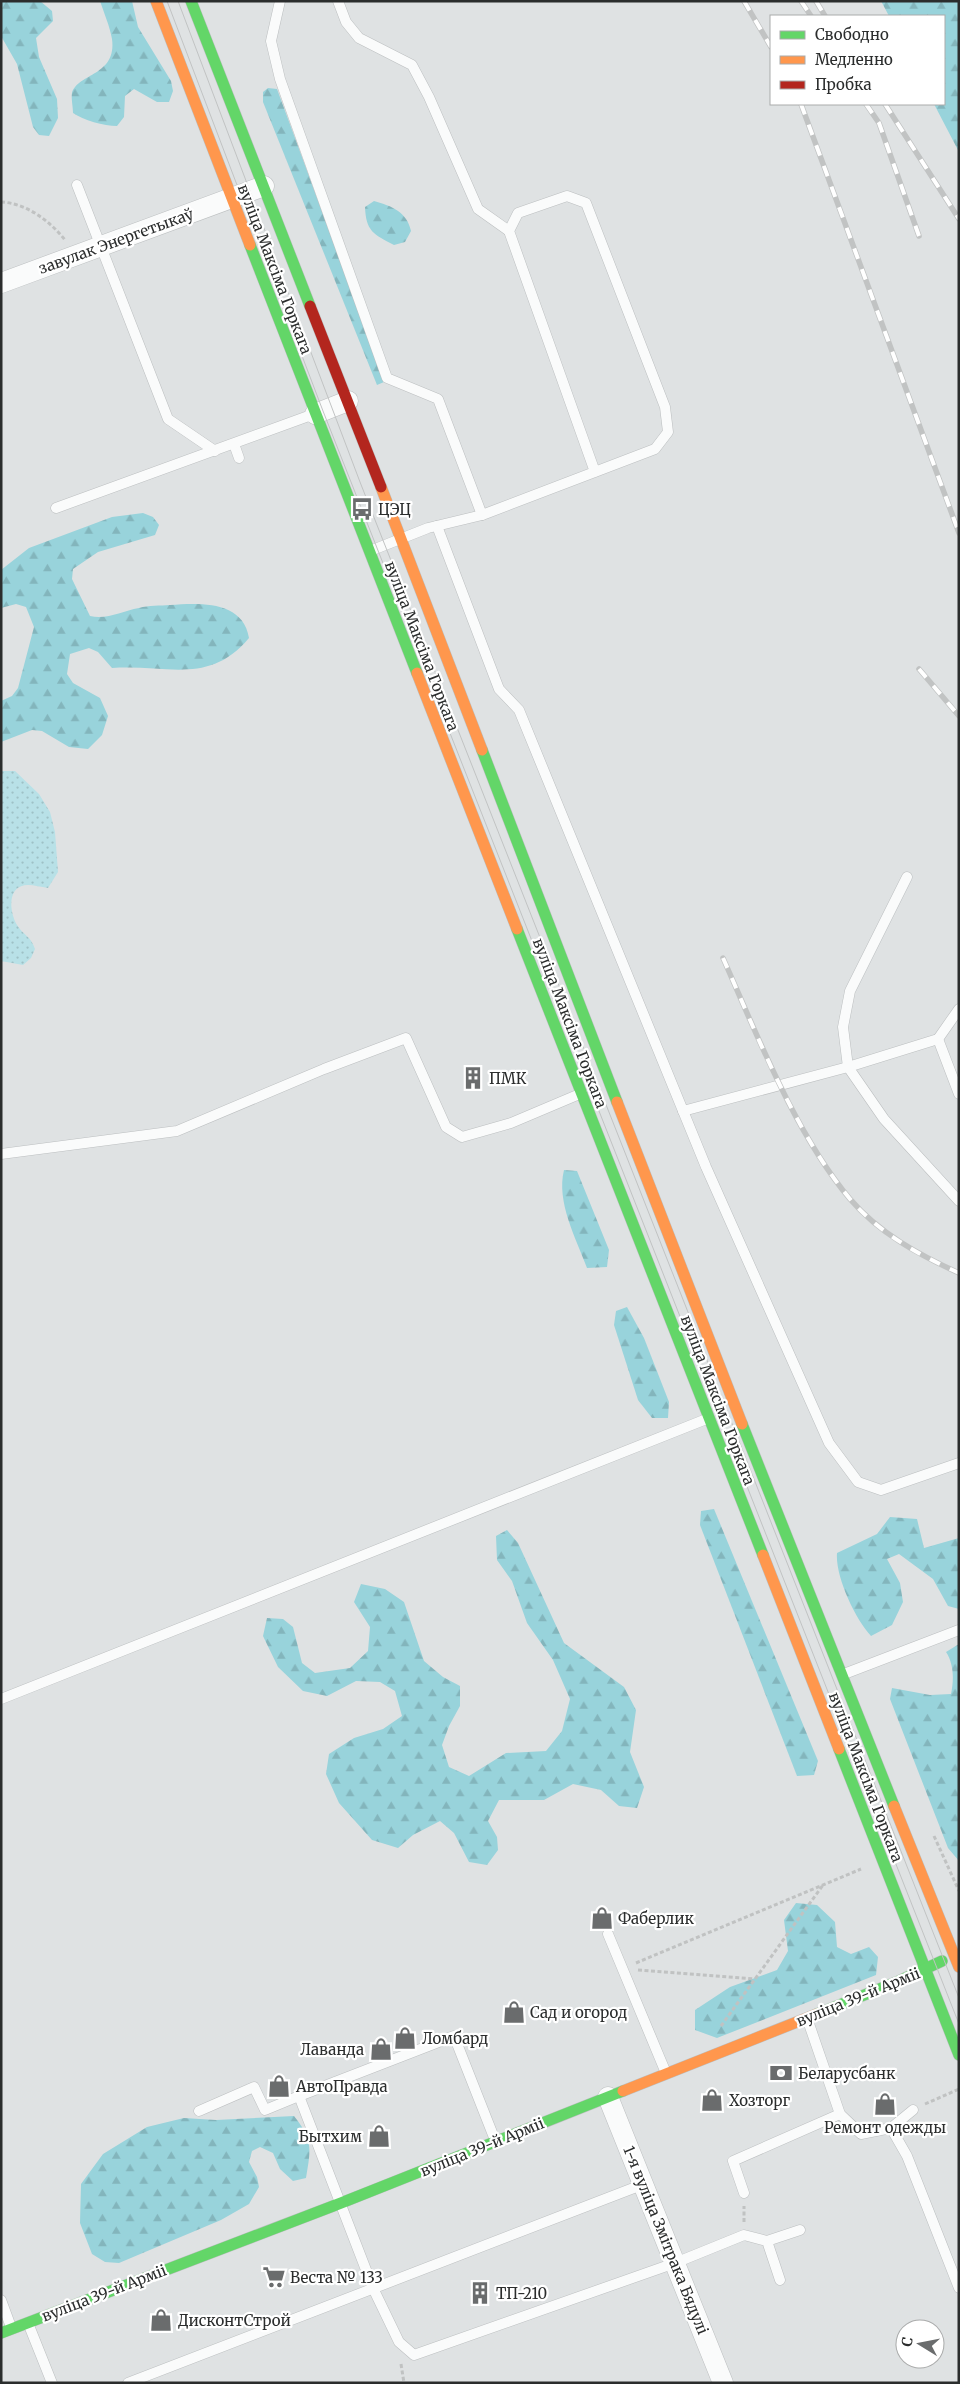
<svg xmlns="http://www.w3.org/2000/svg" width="960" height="2384" viewBox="0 0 960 2384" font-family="Merriweather,serif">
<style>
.grass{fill:url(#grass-dots)}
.forest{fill:url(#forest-firs)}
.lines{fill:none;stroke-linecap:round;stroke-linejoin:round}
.lane-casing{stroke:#bcbfc0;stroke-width:11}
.street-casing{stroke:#bcbfc0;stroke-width:21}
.fast-casing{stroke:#bcbfc0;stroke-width:12}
.slow-casing{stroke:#bcbfc0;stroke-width:12}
.jam-casing{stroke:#bcbfc0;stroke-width:12}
.path{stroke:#c0c2c2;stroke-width:3;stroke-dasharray:4 2.5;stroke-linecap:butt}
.lane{stroke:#fafbfb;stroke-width:10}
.street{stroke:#fafbfb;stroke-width:20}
.fast{stroke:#63d668;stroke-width:11}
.slow{stroke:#ff974d;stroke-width:11}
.jam{stroke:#b3261e;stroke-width:11}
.tram{stroke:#c1c3c3;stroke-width:1}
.rail-casing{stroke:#c1c3c3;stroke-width:5.5}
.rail{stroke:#fff;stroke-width:4;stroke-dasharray:11;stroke-linecap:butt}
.labels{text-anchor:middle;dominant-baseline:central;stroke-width:4.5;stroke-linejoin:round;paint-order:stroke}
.street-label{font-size:15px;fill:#2b2d2d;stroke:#fff}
.poi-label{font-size:15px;fill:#2b2d2d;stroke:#fff;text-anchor:start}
</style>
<defs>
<pattern id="grass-dots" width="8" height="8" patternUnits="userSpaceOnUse" patternTransform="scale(1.25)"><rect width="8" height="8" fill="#b8e1e7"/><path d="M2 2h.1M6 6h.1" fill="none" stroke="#9ec1c6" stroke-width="1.8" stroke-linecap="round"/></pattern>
<pattern id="forest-firs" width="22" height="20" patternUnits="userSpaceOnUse" patternTransform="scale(1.25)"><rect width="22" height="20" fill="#98d3db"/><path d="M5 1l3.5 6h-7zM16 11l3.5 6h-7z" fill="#83b5bc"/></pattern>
</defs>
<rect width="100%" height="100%" fill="#dfe2e3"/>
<path class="grass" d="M 1,771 L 15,771 L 39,794 L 50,812 L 55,832 L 58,872 L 48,888 C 41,887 34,885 28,885 C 7,885 9,911 17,925 C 23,935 31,936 35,949 L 31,958 L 23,965 L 1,961 Z"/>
<g class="forest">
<path d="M 1,1 L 40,1 L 52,11 L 53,21 L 36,38 L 39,57 L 57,99 L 58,118 L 49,136 L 39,135 L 33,127 L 17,64 L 1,36 Z"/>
<path d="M 100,1 L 132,1 L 138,27 L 171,81 L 173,91 L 169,102 L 157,102 L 134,89 L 125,96 L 124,117 L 117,126 C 104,126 83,120 73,113 C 73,107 71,98 72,93 C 78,73 117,76 112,39 C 110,27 104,13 100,1 Z"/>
<path d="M 881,1 L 959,1 L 959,152 L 934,104 L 944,104 L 944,16 L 889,16 Z"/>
<path d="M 268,88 L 277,89 L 381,372 L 384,382 L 377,385 L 263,102 L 263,92 Z"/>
<path d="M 374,201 C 392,206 407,212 411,231 L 405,242 L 394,245 C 373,234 366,231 365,207 Z"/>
<path d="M 143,513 L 153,517 L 159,525 L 155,535 L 98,552 L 73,569 L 72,579 L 90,616 C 107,620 122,611 139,608 C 149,605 160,606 170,605 C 199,603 243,600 249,638 C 209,686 166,664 112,668 L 98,652 L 89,648 L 70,654 L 67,674 L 73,683 L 100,698 L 108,716 L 102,735 L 88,749 L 69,747 L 42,731 L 32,730 L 1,742 L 1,701 L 12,696 L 18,688 L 34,627 L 26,607 L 16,604 L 1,608 L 1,570 L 29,548 L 112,517 Z"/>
<path d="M 564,1170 L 577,1171 L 609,1250 L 607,1267 L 587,1268 C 576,1238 556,1202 564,1170 Z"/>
<path d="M 627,1307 L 644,1338 L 669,1402 L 668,1418 L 652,1418 L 638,1400 L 614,1325 L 616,1311 Z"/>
<path d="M 714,1509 L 818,1761 L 814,1775 L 797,1776 L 700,1525 L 701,1511 Z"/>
<path d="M 890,1517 L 917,1519 L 924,1548 L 959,1538 L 959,1609 L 948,1606 L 933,1579 L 899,1554 L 887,1559 L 900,1583 L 903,1602 L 892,1625 L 871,1636 C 855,1619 835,1576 837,1553 L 877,1534 Z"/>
<path d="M 507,1530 L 518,1543 L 564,1643 L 624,1687 L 636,1710 L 630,1752 L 644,1787 L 637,1808 L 619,1806 L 601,1790 L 573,1784 L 544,1800 L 499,1800 L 488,1821 L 497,1837 L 498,1850 L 487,1865 L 469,1862 L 454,1833 L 440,1821 L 413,1835 L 398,1848 L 372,1840 L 339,1803 L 326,1774 L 329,1754 L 354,1738 L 383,1729 L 402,1716 L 395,1691 L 380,1682 L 356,1681 L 327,1696 L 303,1691 L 278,1667 L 263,1636 L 267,1618 L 283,1619 L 293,1627 L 302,1663 L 315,1673 L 350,1668 L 368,1651 L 370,1627 L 354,1602 L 361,1584 L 385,1589 L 404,1602 L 424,1661 L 443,1677 L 460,1686 L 460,1706 L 449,1726 L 442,1745 L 449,1767 L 469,1776 L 506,1753 L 546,1751 L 562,1731 L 570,1699 L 553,1660 L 527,1623 L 512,1581 L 497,1560 L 496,1536 Z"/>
<path d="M 959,1644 L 959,1861 L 948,1848 L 890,1699 L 892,1688 L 930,1695 L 951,1694 C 954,1680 954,1664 946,1652 Z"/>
<path d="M 796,1903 L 817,1905 L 835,1922 L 837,1947 L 851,1954 L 869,1947 L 878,1957 L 876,1975 L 717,2038 L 695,2030 L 695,2010 L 730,1987 L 777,1970 L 788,1951 L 784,1920 Z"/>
<path d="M 294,2116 C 313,2140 311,2148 306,2178 L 293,2181 L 280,2169 L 273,2153 L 260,2147 L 252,2151 L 249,2162 L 257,2177 L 259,2187 L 249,2204 L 221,2220 L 119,2263 L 105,2262 L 92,2254 L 80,2223 L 81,2184 L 103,2154 L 147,2127 L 184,2118 L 216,2120 Z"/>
</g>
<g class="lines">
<defs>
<g id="lane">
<path d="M 280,1 L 271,41 L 280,79 L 387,378 L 438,399 L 482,515"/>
<path d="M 338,1 L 346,22 L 359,38 L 412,65 L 429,97 L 478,209 L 509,231"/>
<path d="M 77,185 L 168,419 L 215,451"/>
<path d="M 234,444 L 239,458"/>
<path d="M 56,508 L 314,414"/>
<path d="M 437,526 L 499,689 L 519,710 L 706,1167 L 829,1443 L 858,1482 L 881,1490 L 959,1463"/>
<path d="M 370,551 L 428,528 L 482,515 L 655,449 L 668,432 L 665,407 L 586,203 L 567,196 L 518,213 L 509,231 L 595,472"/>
<path d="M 907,877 L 850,991 L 843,1027 L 848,1067 L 884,1119 L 959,1201"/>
<path d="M 938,1039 L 959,1009"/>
<path d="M 683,1111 L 848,1067 L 938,1039 L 959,1094"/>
<path d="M 1,1154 L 177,1131 L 324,1069 L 406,1038 L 446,1127 L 462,1137 L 511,1123 L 582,1093"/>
<path d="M 844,1674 L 959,1630"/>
<path d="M 1,1699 L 709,1418"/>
<path d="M 608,1934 L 666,2073"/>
<path d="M 807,2018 L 840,2114 L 861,2134 L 891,2128 L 913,2110"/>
<path d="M 299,2096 L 454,2036 L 495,2140"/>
<path d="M 199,2111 L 254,2087 L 265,2110 L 299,2096 L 373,2288 L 399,2342 L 414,2355 L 675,2263 L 744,2235 L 767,2241 L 780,2280"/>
<path d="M 891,2128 L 907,2156 L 959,2288"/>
<path d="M 744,2193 L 733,2161 L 840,2114"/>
<path d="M 767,2241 L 800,2230"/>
<path d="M 1,2300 L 11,2327"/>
<path d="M 28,2323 L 52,2383"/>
<path d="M 128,2383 L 644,2184"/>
</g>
<g id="street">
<path d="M 1,283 L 264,186"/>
<path d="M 315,414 L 348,401"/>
<path d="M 608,2097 L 723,2383"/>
</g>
<g id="fast">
<path d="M 191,1 L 310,306"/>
<path d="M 250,245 L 417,673"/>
<path d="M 482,750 L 617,1102"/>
<path d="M 517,929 L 763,1555"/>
<path d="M 742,1424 L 894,1806"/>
<path d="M 839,1749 L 959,2055"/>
<path d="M 817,2014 L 899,1981 L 942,1961"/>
<path d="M 1,2333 L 341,2203 L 623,2091"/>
</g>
<g id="slow">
<path d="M 156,1 L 250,245"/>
<path d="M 381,487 L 482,750"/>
<path d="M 417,673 L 517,929"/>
<path d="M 617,1102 L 742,1424"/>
<path d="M 763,1555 L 839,1749"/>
<path d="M 894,1806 L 959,1967"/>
<path d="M 623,2091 L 817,2014"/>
</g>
<path id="jam" d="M 310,306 L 381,487"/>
</defs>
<use href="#lane" class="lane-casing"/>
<use href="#street" class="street-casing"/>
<use href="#fast" class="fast-casing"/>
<use href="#slow" class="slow-casing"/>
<use href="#jam" class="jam-casing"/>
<g class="path">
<path d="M 1,202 C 26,203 50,221 65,240"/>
<path d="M 934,1836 L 959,1891"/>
<path d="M 636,1963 L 861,1869"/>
<path d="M 638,1970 L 755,1979"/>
<path d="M 721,2026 L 823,1885"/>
<path d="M 925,2104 L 959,2089"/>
<path d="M 744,2222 L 744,2206"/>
<path d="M 401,2364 L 404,2383"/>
</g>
<use href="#lane" class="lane"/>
<use href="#street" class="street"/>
<use href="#fast" class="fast"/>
<use href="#slow" class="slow"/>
<use href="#jam" class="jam"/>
<g class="tram">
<path d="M 167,1 L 323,411 L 959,2024"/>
<path d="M 178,1 L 360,482 L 959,1998"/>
</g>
<defs>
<g id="rail">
<path d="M 744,1 L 771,47"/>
<path d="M 801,1 L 811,16"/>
<path d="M 816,1 L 825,16"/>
<path d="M 801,104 L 959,533"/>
<path d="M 866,104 L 879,123 L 919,236"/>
<path d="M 885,104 L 959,219"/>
<path d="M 919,669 L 959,716"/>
<path d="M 723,958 C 758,1037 795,1133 850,1199 C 879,1233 919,1255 959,1273"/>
</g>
</defs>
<use href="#rail" class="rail-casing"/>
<use href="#rail" class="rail"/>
</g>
<defs>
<symbol id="bus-bare" viewBox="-9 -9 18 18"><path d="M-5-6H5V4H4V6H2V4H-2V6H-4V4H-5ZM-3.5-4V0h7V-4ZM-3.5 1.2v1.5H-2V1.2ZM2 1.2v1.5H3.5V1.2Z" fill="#6a6c6d" stroke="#fff" stroke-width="2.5" paint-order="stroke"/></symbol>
<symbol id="building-bare" viewBox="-9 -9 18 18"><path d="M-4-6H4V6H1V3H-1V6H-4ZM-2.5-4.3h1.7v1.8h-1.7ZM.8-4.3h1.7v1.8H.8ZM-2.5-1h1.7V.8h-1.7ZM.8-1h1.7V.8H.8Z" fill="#6a6c6d" stroke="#fff" stroke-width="2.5" paint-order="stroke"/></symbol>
<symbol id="shop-bare" viewBox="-9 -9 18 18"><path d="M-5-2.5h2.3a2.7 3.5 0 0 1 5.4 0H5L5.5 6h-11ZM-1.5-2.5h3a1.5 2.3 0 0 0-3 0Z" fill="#6a6c6d" stroke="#fff" stroke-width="2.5" paint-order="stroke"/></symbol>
<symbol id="bank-bare" viewBox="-9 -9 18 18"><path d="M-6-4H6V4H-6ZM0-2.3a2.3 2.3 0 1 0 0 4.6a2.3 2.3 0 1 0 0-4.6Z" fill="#6a6c6d" stroke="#fff" stroke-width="2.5" paint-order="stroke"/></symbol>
<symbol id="supermarket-bare" viewBox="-9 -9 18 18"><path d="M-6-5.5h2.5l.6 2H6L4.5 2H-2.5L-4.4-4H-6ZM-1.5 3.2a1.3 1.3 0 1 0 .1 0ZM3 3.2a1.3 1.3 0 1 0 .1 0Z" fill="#6a6c6d" stroke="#fff" stroke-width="2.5" paint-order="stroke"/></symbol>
</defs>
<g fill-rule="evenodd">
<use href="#bus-bare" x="346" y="493" width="32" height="32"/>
<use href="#building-bare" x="457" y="1062" width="32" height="32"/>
<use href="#shop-bare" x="586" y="1902" width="32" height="32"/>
<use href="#shop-bare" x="498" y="1996" width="32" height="32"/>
<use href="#shop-bare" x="389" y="2022" width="32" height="32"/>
<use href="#shop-bare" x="365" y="2033" width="32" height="32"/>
<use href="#bank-bare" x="765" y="2057" width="32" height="32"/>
<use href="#shop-bare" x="263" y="2070" width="32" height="32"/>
<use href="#shop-bare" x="696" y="2084" width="32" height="32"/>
<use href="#shop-bare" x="869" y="2088" width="32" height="32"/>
<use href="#shop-bare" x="363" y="2120" width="32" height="32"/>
<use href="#supermarket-bare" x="258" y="2261" width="32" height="32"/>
<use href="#building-bare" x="464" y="2277" width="32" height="32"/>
<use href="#shop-bare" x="145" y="2304" width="32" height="32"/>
</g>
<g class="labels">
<g class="street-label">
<text transform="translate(116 241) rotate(-20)">завулак Энергетыкаў</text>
<text transform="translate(275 269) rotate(69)">вуліца Максіма Горкага</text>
<text transform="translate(422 646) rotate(69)">вуліца Максіма Горкага</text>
<text transform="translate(570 1023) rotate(69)">вуліца Максіма Горкага</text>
<text transform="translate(718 1400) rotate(69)">вуліца Максіма Горкага</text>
<text transform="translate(866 1777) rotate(69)">вуліца Максіма Горкага</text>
<text transform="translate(858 1997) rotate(-22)">вуліца 39-й Арміі</text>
<text transform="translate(482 2147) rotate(-22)">вуліца 39-й Арміі</text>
<text transform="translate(666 2240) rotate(68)">1-я вуліца Змітрака Бядулі</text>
<text transform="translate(104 2293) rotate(-21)">вуліца 39-й Арміі</text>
</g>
<g class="poi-label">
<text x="378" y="509">ЦЭЦ</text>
<text x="489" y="1078">ПМК</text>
<text x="618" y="1918">Фаберлик</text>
<text x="530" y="2012">Сад и огород</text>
<text x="422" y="2038">Ломбард</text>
<text x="364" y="2049" text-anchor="end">Лаванда</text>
<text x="798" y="2073">Беларусбанк</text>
<text x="296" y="2086">АвтоПравда</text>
<text x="729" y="2100">Хозторг</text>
<text x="885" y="2127" text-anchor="middle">Ремонт одежды</text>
<text x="362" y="2136" text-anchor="end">Бытхим</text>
<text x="290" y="2277">Веста № 133</text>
<text x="496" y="2293">ТП-210</text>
<text x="178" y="2320">ДисконтСтрой</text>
</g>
</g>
<rect width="960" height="2384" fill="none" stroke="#2b2d2d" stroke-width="5"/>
<rect x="770" y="15" width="175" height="90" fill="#ffffff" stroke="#aaabab"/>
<rect x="780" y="31" width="25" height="8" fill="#63d668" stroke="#aaabab"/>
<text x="815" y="40" font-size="15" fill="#2b2d2d">Свободно</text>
<rect x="780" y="56" width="25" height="8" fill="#ff974d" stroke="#aaabab"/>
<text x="815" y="65" font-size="15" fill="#2b2d2d">Медленно</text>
<rect x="780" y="81" width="25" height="8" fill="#b3261e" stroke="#aaabab"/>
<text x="815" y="90" font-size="15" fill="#2b2d2d">Пробка</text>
<g transform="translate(920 2344) rotate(280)"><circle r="24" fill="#ffffff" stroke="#aaabab"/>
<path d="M0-4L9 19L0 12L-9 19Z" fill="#6a6c6d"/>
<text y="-8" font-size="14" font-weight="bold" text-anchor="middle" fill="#2b2d2d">С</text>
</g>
</svg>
